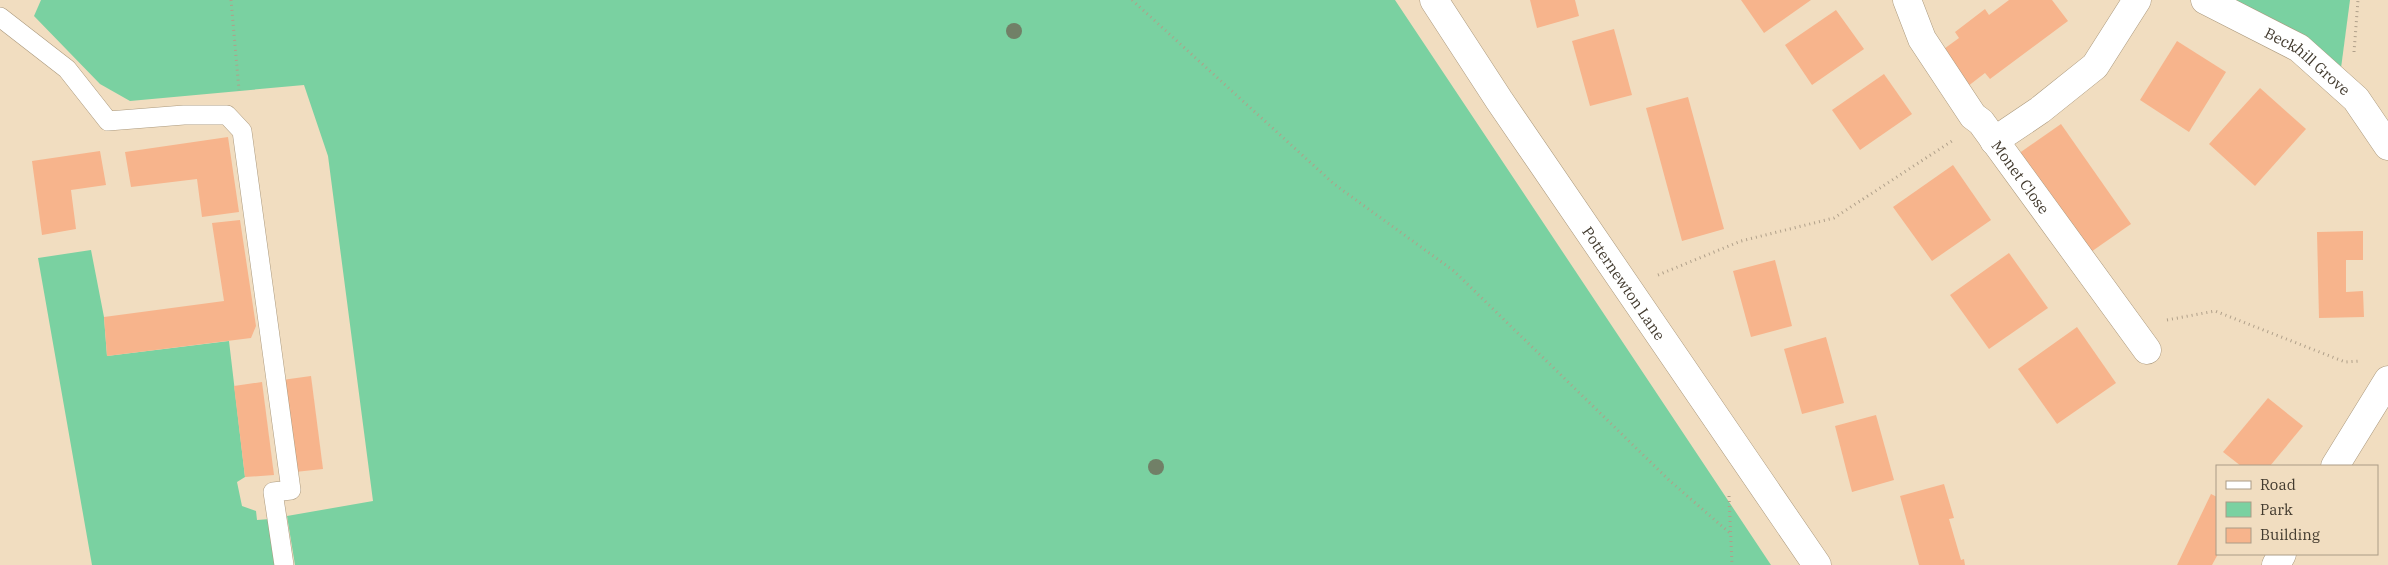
<svg xmlns="http://www.w3.org/2000/svg" width="2388" height="565" viewBox="0 0 2388 565" font-family="'IBM Plex Serif',serif">
<style>
.green{fill:#7ad1a1}
.building{fill:#f7b48c}
.lines{fill:none;stroke-linecap:round;stroke-linejoin:round}
.service-casing{stroke:#ab997d;stroke-width:20}
.minor-casing{stroke:#ab997d;stroke-width:29}
.secondary-casing{stroke:#ab997d;stroke-width:29}
.path{stroke:#b0a08a;stroke-width:3;stroke-dasharray:1 4;stroke-linecap:butt}
.service{stroke:#fff;stroke-width:19}
.minor{stroke:#fff;stroke-width:28}
.secondary{stroke:#fff;stroke-width:28}
.tree{fill:#718067}
.labels{text-anchor:middle;dominant-baseline:central;stroke-width:4;stroke-linejoin:round;paint-order:stroke}
.street-label{font-size:15px;fill:#423a2e;stroke:#f1ddc0}
</style>
<rect width="100%" height="100%" fill="#f1ddc0"/>
<g class="green">
<path d="M 41,0 L 1395,0 L 1771,565 L 295,565 L 287,516 L 373,501 L 328,156 L 304,85 L 130,101 L 100,84 L 34,16 Z"/>
<path d="M 2229,0 L 2350,0 L 2341,68 Z"/>
<path d="M 91,250 L 104,317 L 107,356 L 229,341 L 245,477 L 237,482 L 242,506 L 256,511 L 257,520 L 270,519 L 277,565 L 92,565 L 38,258 Z"/>
</g>
<g class="building">
<path d="M 1530,0 L 1575,0 L 1579,16 L 1537,28 Z"/>
<path d="M 1741,0 L 1811,0 L 1764,33 Z"/>
<path d="M 2009,0 L 2052,0 L 2068,21 L 1990,79 L 1985,73 L 1963,90 L 1937,54 L 1959,38 L 1955,32 L 1985,9 L 1989,15 Z"/>
<path d="M 1836,10 L 1864,49 L 1812,85 L 1785,45 Z"/>
<path d="M 1614,29 L 1632,95 L 1590,106 L 1572,41 Z"/>
<path d="M 2177,41 L 2226,72 L 2189,132 L 2140,100 Z"/>
<path d="M 1884,74 L 1912,114 L 1860,150 L 1832,110 Z"/>
<path d="M 2260,88 L 2306,129 L 2255,186 L 2209,144 Z"/>
<path d="M 1688,97 L 1724,229 L 1682,241 L 1646,108 Z"/>
<path d="M 2061,124 L 2131,224 L 2088,254 L 2018,154 Z"/>
<path d="M 228,137 L 239,212 L 202,217 L 197,179 L 131,187 L 125,152 Z"/>
<path d="M 100,151 L 106,185 L 71,190 L 76,229 L 42,235 L 32,161 Z"/>
<path d="M 1953,165 L 1991,220 L 1932,261 L 1893,207 Z"/>
<path d="M 240,220 L 256,326 L 251,338 L 107,356 L 104,317 L 224,301 L 212,223 Z"/>
<path d="M 2363,231 L 2363,260 L 2346,260 L 2346,292 L 2363,291 L 2364,317 L 2319,318 L 2317,232 Z"/>
<path d="M 2009,253 L 2048,308 L 1989,349 L 1950,295 Z"/>
<path d="M 1775,260 L 1792,326 L 1751,337 L 1733,271 Z"/>
<path d="M 2077,327 L 2116,383 L 2057,424 L 2018,369 Z"/>
<path d="M 1826,337 L 1844,403 L 1802,414 L 1784,349 Z"/>
<path d="M 311,376 L 323,469 L 295,472 L 282,380 Z"/>
<path d="M 262,382 L 274,475 L 245,477 L 234,386 Z"/>
<path d="M 2268,398 L 2303,426 L 2270,466 L 2241,466 L 2223,452 Z"/>
<path d="M 1876,415 L 1894,480 L 1852,492 L 1835,426 Z"/>
<path d="M 1944,484 L 1954,518 L 1949,519 L 1961,560 L 1964,559 L 1965,565 L 1919,565 L 1900,496 Z"/>
<path d="M 2211,494 L 2217,497 L 2218,554 L 2212,565 L 2177,565 Z"/>
</g>
<g class="lines">
<defs>
<path id="service" d="M 0,17 L 67,69 L 108,121 L 184,115 L 227,115 L 242,131 L 291,490 L 273,492 L 284,565"/>
<g id="minor">
<path id="s1" d="M 1907,0 L 1922,39 L 1973,116 L 1981,122 L 2147,350"/>
<path id="s2" d="M 2205,0 L 2299,48 L 2356,99 L 2388,146"/>
<path d="M 1994,141 L 2040,110 L 2095,66 L 2137,0"/>
<path d="M 2335,466 L 2388,380"/>
<path d="M 2276,565 L 2282,554"/>
</g>
<g id="secondary">
<path id="s3" d="M 1434,0 L 1499,100 L 1817,565"/>
</g>
</defs>
<use href="#service" class="service-casing"/>
<use href="#minor" class="minor-casing"/>
<use href="#secondary" class="secondary-casing"/>
<g class="path">
<path d="M 231,0 L 239,90"/>
<path d="M 1132,0 L 1334,184 L 1454,271 L 1670,481 L 1731,534"/>
<path d="M 2354,52 L 2358,0"/>
<path d="M 1658,275 L 1741,241 L 1834,218 L 1952,141"/>
<path d="M 2167,320 L 2215,311 L 2345,362 L 2360,361"/>
<path d="M 1729,496 L 1732,565"/>
</g>
<use href="#service" class="service"/>
<use href="#minor" class="minor"/>
<use href="#secondary" class="secondary"/>
</g>
<g class="tree">
<circle cx="1014" cy="31" r="8"/>
<circle cx="1156" cy="467" r="8"/>
</g>
<g class="labels">
<g class="street-label">
<text stroke="none"><textPath href="#s2" startOffset="120">Beckhill Grove</textPath></text>
<text stroke="none"><textPath href="#s1" startOffset="212">Monet Close</textPath></text>
<text stroke="none"><textPath href="#s3" startOffset="341">Potternewton Lane</textPath></text>
</g>
</g>
<rect x="2216" y="465" width="162" height="90" fill="#f1ddc0" stroke="#ab9c86"/>
<rect x="2226" y="481" width="25" height="8" fill="#ffffff" stroke="#ab9c86"/>
<text x="2260" y="490" font-size="15" fill="#423a2e">Road</text>
<rect x="2226" y="502" width="25" height="15" fill="#7ad1a1" stroke="#ab9c86"/>
<text x="2260" y="515" font-size="15" fill="#423a2e">Park</text>
<rect x="2226" y="528" width="25" height="15" fill="#f7b48c" stroke="#ab9c86"/>
<text x="2260" y="540" font-size="15" fill="#423a2e">Building</text>
</svg>
